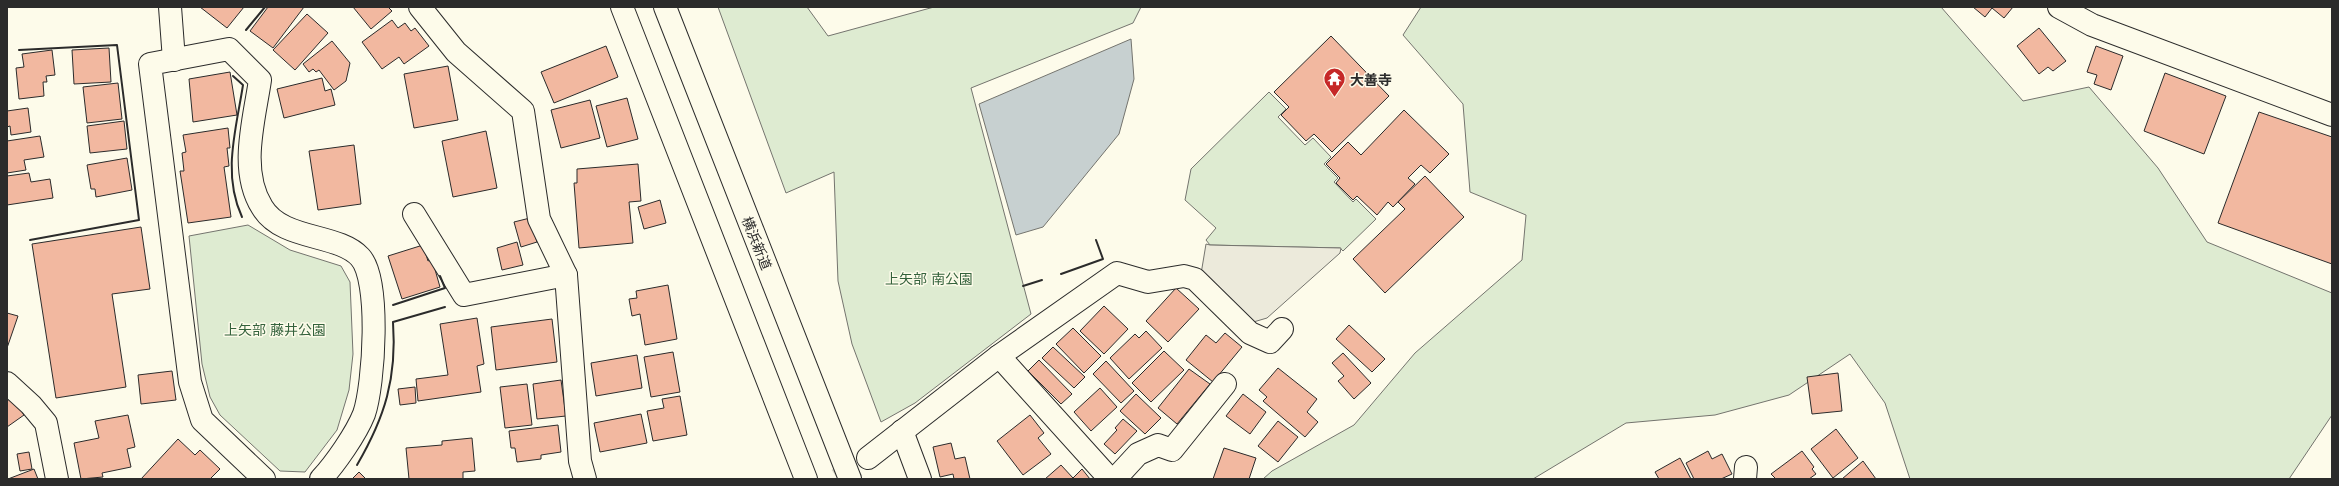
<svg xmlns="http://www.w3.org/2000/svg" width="2339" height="486" viewBox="0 0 2339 486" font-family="Inter,'Noto Sans JP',sans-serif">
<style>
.green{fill:#deebd1;stroke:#74746e}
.parking{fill:#eceadb;stroke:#74746e}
.water{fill:#c7d0d0;stroke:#74746e}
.building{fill:#f2b8a0;stroke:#2b2b2b}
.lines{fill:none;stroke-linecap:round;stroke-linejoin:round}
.street-tunnel{stroke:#d3d1c4;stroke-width:22;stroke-dasharray:22 11;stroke-linecap:butt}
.street-casing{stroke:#2b2b2b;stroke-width:24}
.highway-casing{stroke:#2b2b2b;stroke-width:24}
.street{stroke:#fdfbea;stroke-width:22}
.highway{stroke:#fdfbea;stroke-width:22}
.wall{stroke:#2b2b2b;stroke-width:2}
.labels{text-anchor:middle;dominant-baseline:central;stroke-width:3;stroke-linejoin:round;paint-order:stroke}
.poi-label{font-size:14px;font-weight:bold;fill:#2b2b2b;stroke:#fdfbea;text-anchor:start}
.street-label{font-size:14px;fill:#2b2b2b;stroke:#fdfbea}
.park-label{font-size:14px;fill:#34623c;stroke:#fdfbea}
</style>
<rect width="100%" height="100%" fill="#fdfbea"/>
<g class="green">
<path d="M 718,7 L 807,7 L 828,36 L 934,7 L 1141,7 L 1133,23 L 971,88 L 1031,314 L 915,403 L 881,422 L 852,344 L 838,281 L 834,172 L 786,193 Z"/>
<path d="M 1421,7 L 1941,7 L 2023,101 L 2089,87 L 2158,168 L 2207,242 L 2332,293 L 2332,415 L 2289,479 L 1910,479 L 1885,403 L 1850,354 L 1789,395 L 1715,415 L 1626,423 L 1533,479 L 1263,479 L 1272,471 L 1354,425 L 1415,353 L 1522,260 L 1526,215 L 1470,192 L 1463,104 L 1403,35 Z"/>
<path d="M 1269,92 L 1286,109 L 1278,117 L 1305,145 L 1313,138 L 1331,157 L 1324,164 L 1338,178 L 1334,182 L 1353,202 L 1356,199 L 1376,219 L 1343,251 L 1340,248 L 1210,245 L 1206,240 L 1216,228 L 1185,200 L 1191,169 Z"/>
<path d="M 248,225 L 290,250 L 341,266 L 350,282 L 353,354 L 349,390 L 337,430 L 305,472 L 280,471 L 220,415 L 210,397 L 202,364 L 189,236 Z"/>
</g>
<path class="parking" d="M 1206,244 L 1210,245 L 1341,248 L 1340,253 L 1267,318 L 1250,323 L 1201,274 Z"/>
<path class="water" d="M 1131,39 L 1134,79 L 1119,134 L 1043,227 L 1016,235 L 979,104 Z"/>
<g class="building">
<path d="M 200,7 L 244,7 L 227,28 Z"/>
<path d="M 268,7 L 304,7 L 273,48 L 250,31 Z"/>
<path d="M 353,7 L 388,7 L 392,11 L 371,29 Z"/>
<path d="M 1973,7 L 2013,7 L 2004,18 L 1992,8 L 1985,17 Z"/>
<path d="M 307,14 L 328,33 L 295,70 L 273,50 Z"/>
<path d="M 392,20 L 398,28 L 405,23 L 411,31 L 415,28 L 429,46 L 404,64 L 399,57 L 382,69 L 362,42 Z"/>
<path d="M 2039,28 L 2066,61 L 2053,71 L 2048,67 L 2039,74 L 2017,46 Z"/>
<path d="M 1331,36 L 1389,96 L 1332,152 L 1314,134 L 1306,141 L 1281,115 L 1289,107 L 1274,92 Z"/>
<path d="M 332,41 L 350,63 L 346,81 L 334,90 L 319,70 L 316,72 L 313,69 L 309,72 L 303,64 Z"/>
<path d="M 606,46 L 618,77 L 554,103 L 541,72 Z"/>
<path d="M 2096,46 L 2123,56 L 2111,90 L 2094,84 L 2097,75 L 2087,72 Z"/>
<path d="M 109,48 L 111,82 L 74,84 L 72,50 Z"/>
<path d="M 52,50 L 55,75 L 46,76 L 47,82 L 43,82 L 44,96 L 19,99 L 16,68 L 24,67 L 22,54 Z"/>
<path d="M 448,66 L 458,120 L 414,128 L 404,74 Z"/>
<path d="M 230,72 L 237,115 L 193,122 L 189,79 Z"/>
<path d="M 2165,73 L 2226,96 L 2204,154 L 2144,131 Z"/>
<path d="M 322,78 L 325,91 L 331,89 L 335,105 L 284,118 L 277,89 Z"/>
<path d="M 118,83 L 122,119 L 87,123 L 83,87 Z"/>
<path d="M 627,98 L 638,139 L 607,147 L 596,106 Z"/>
<path d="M 590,100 L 600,138 L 561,148 L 551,110 Z"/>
<path d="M 28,108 L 31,132 L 11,135 L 10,126 L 7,127 L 7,111 Z"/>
<path d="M 1404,110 L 1449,154 L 1430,173 L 1421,165 L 1408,178 L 1415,184 L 1393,207 L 1388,202 L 1377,215 L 1357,196 L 1353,200 L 1336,183 L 1340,178 L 1326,164 L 1348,142 L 1361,155 Z"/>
<path d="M 2259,112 L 2332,137 L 2332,264 L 2218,223 Z"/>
<path d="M 124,121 L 127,149 L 90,153 L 87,126 Z"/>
<path d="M 228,128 L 230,148 L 227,148 L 229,166 L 224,167 L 231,217 L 188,223 L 180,171 L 184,171 L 182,153 L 186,152 L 183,135 Z"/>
<path d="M 486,131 L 497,188 L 453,197 L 442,141 Z"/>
<path d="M 40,136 L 44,157 L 24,160 L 26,170 L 7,173 L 7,141 Z"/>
<path d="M 354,145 L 361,204 L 318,210 L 309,151 Z"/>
<path d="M 127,158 L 132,190 L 96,197 L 95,189 L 91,189 L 87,165 Z"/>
<path d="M 638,164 L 641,201 L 629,202 L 633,243 L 579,248 L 574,183 L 577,183 L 577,169 Z"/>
<path d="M 29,173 L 31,182 L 50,179 L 53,198 L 7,205 L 7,176 Z"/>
<path d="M 1425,176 L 1464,217 L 1385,293 L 1353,259 L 1405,209 L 1398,202 Z"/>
<path d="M 660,200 L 666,223 L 644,229 L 638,207 Z"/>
<path d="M 530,218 L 537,242 L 521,247 L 514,222 Z"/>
<path d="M 141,227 L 150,289 L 112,294 L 126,387 L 56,398 L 32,244 Z"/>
<path d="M 517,242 L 523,265 L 502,270 L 497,248 Z"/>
<path d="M 423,245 L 428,261 L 432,259 L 440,287 L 402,299 L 388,256 Z"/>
<path d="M 668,285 L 677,339 L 645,345 L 640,314 L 632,316 L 629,299 L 637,298 L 636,291 Z"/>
<path d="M 1176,288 L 1199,309 L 1168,342 L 1146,321 Z"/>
<path d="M 1104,306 L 1128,329 L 1104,354 L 1080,331 Z"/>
<path d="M 7,313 L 18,316 L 7,348 Z"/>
<path d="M 477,318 L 484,364 L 477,366 L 481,392 L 418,401 L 416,379 L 448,375 L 440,324 Z"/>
<path d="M 552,319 L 557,362 L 496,370 L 491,327 Z"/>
<path d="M 1349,325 L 1385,359 L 1372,372 L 1336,339 Z"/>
<path d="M 1073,328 L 1101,356 L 1084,373 L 1056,344 Z"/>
<path d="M 1146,331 L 1162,348 L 1129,379 L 1110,358 L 1135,334 L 1139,338 Z"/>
<path d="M 1225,333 L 1242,347 L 1213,382 L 1186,360 L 1206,335 L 1216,343 Z"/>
<path d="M 1053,347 L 1085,377 L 1074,388 L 1042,358 Z"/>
<path d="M 1164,351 L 1184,370 L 1151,402 L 1132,383 Z"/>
<path d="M 673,352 L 680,392 L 651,397 L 644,357 Z"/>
<path d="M 1343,353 L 1371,383 L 1354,399 L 1338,381 L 1344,376 L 1332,363 Z"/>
<path d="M 637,355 L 642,388 L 596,396 L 591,363 Z"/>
<path d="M 1039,360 L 1072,394 L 1061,404 L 1028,371 Z"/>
<path d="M 1106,361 L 1134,391 L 1121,403 L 1093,374 Z"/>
<path d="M 1278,368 L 1317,399 L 1307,412 L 1318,422 L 1305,437 L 1263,401 L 1267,397 L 1259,390 Z"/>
<path d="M 1189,369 L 1210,384 L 1177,424 L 1158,408 Z"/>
<path d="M 172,371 L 176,400 L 141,404 L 138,375 Z"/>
<path d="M 1838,373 L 1842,411 L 1812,414 L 1807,377 Z"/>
<path d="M 561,380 L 566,416 L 537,419 L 533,384 Z"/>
<path d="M 527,384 L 532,425 L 505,428 L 500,387 Z"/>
<path d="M 415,387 L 416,403 L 400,405 L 398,389 Z"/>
<path d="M 1100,388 L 1117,407 L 1091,431 L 1074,412 Z"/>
<path d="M 8,391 L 24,415 L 7,427 L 7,392 Z"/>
<path d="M 1136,394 L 1161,418 L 1145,434 L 1120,411 Z"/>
<path d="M 1243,394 L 1266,412 L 1250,434 L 1226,416 Z"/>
<path d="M 680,396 L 687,435 L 653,441 L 647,411 L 664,408 L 662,399 Z"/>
<path d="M 641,414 L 647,443 L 600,452 L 594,423 Z"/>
<path d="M 128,415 L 135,447 L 127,449 L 131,467 L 102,473 L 103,477 L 81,479 L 74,443 L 99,438 L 95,421 Z"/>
<path d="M 1030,415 L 1044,433 L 1038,438 L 1051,454 L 1023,475 L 997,441 Z"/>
<path d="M 1123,419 L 1137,431 L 1115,454 L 1104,444 L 1117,430 L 1115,428 Z"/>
<path d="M 1278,421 L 1298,437 L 1278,462 L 1258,446 Z"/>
<path d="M 558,425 L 561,452 L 541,455 L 541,459 L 517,462 L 515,448 L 511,448 L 509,431 Z"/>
<path d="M 1836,429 L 1858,458 L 1833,478 L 1811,449 Z"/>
<path d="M 472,438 L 475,471 L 463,472 L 463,479 L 409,479 L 406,448 L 442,445 L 442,441 Z"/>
<path d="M 178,439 L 195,455 L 200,450 L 220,469 L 210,479 L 141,479 Z"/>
<path d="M 951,443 L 955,459 L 965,457 L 970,479 L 954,479 L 953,474 L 940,477 L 933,447 Z"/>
<path d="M 1224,448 L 1256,458 L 1249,479 L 1213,479 Z"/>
<path d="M 1708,451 L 1712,459 L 1722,454 L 1732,474 L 1721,479 L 1694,479 L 1686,463 Z"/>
<path d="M 1802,451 L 1814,467 L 1812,469 L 1816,474 L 1809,479 L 1776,479 L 1771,474 Z"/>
<path d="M 29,452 L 32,469 L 20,471 L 17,454 Z"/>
<path d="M 1680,458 L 1691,479 L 1659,479 L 1655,472 Z"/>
<path d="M 1863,461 L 1876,479 L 1842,479 Z"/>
<path d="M 1061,465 L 1073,478 L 1082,469 L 1090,479 L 1045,479 Z"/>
<path d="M 34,469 L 38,479 L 8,479 Z"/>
<path d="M 359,472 L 366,479 L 352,479 Z"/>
</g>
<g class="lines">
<path class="street-tunnel" d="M 838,479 L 868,458"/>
<defs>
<g id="street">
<path d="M 170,7 L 174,60"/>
<path d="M 420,7 L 456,52 L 523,111 L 539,219 L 566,275 L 580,461 L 585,479"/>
<path d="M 2059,7 L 2092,25 L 2332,115"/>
<path d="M 414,214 L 464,295 L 566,275"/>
<path d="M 999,356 L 1110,479"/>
<path d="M 7,383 L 31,405 L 46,423 L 57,479"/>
<path d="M 902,431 L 920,479"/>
<path d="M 868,458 L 999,356 L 1117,273 L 1148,282 L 1184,276 L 1195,279 L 1250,333 L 1270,342 L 1282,329"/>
<path d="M 264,479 L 202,420 L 190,382 L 150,64 L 229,49 L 260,80 C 254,121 239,170 262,207 C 282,241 338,233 360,257 C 381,279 374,385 364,414 C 356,434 335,464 321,479"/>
<path d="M 1115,479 L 1138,454 L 1158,445 L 1172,450 L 1225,384"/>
<path d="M 1745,479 L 1746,467"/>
</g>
<g id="highway">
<path d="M 622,7 L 806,479"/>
<path d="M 665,7 L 850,479"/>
</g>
</defs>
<use href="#street" class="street-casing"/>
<use href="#highway" class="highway-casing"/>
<use href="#street" class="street"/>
<use href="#highway" class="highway"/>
<g class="wall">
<path d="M 246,30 L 265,7"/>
<path d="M 19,50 L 117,45 L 139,220 L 30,240"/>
<path d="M 233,76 L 243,85 C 236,130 222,174 242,217"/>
<path d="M 1061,274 L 1103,259 L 1096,240"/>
<path d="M 1023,286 L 1042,280"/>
<path d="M 393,305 L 445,288 L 440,276"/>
<path d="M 357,465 C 385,417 397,378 393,322 L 445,307"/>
</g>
</g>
<defs>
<symbol id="temple-pin" viewBox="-11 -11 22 30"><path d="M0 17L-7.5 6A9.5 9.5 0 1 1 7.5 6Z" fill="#c62828" stroke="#fdfbea"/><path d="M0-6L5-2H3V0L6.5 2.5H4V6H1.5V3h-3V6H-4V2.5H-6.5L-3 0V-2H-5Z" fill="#fff"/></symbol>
</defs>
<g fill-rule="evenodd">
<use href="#temple-pin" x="1322" y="66" width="25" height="34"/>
</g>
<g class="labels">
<g class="poi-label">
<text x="1350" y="79">大善寺</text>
</g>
<g class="street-label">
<text transform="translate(757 243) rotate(68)">横浜新道</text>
</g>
<g class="park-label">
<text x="929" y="278">上矢部 南公園</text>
<text x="275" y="329">上矢部 藤井公園</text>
</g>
</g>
<rect width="2339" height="486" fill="none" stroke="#2b2b2b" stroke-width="16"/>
</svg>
